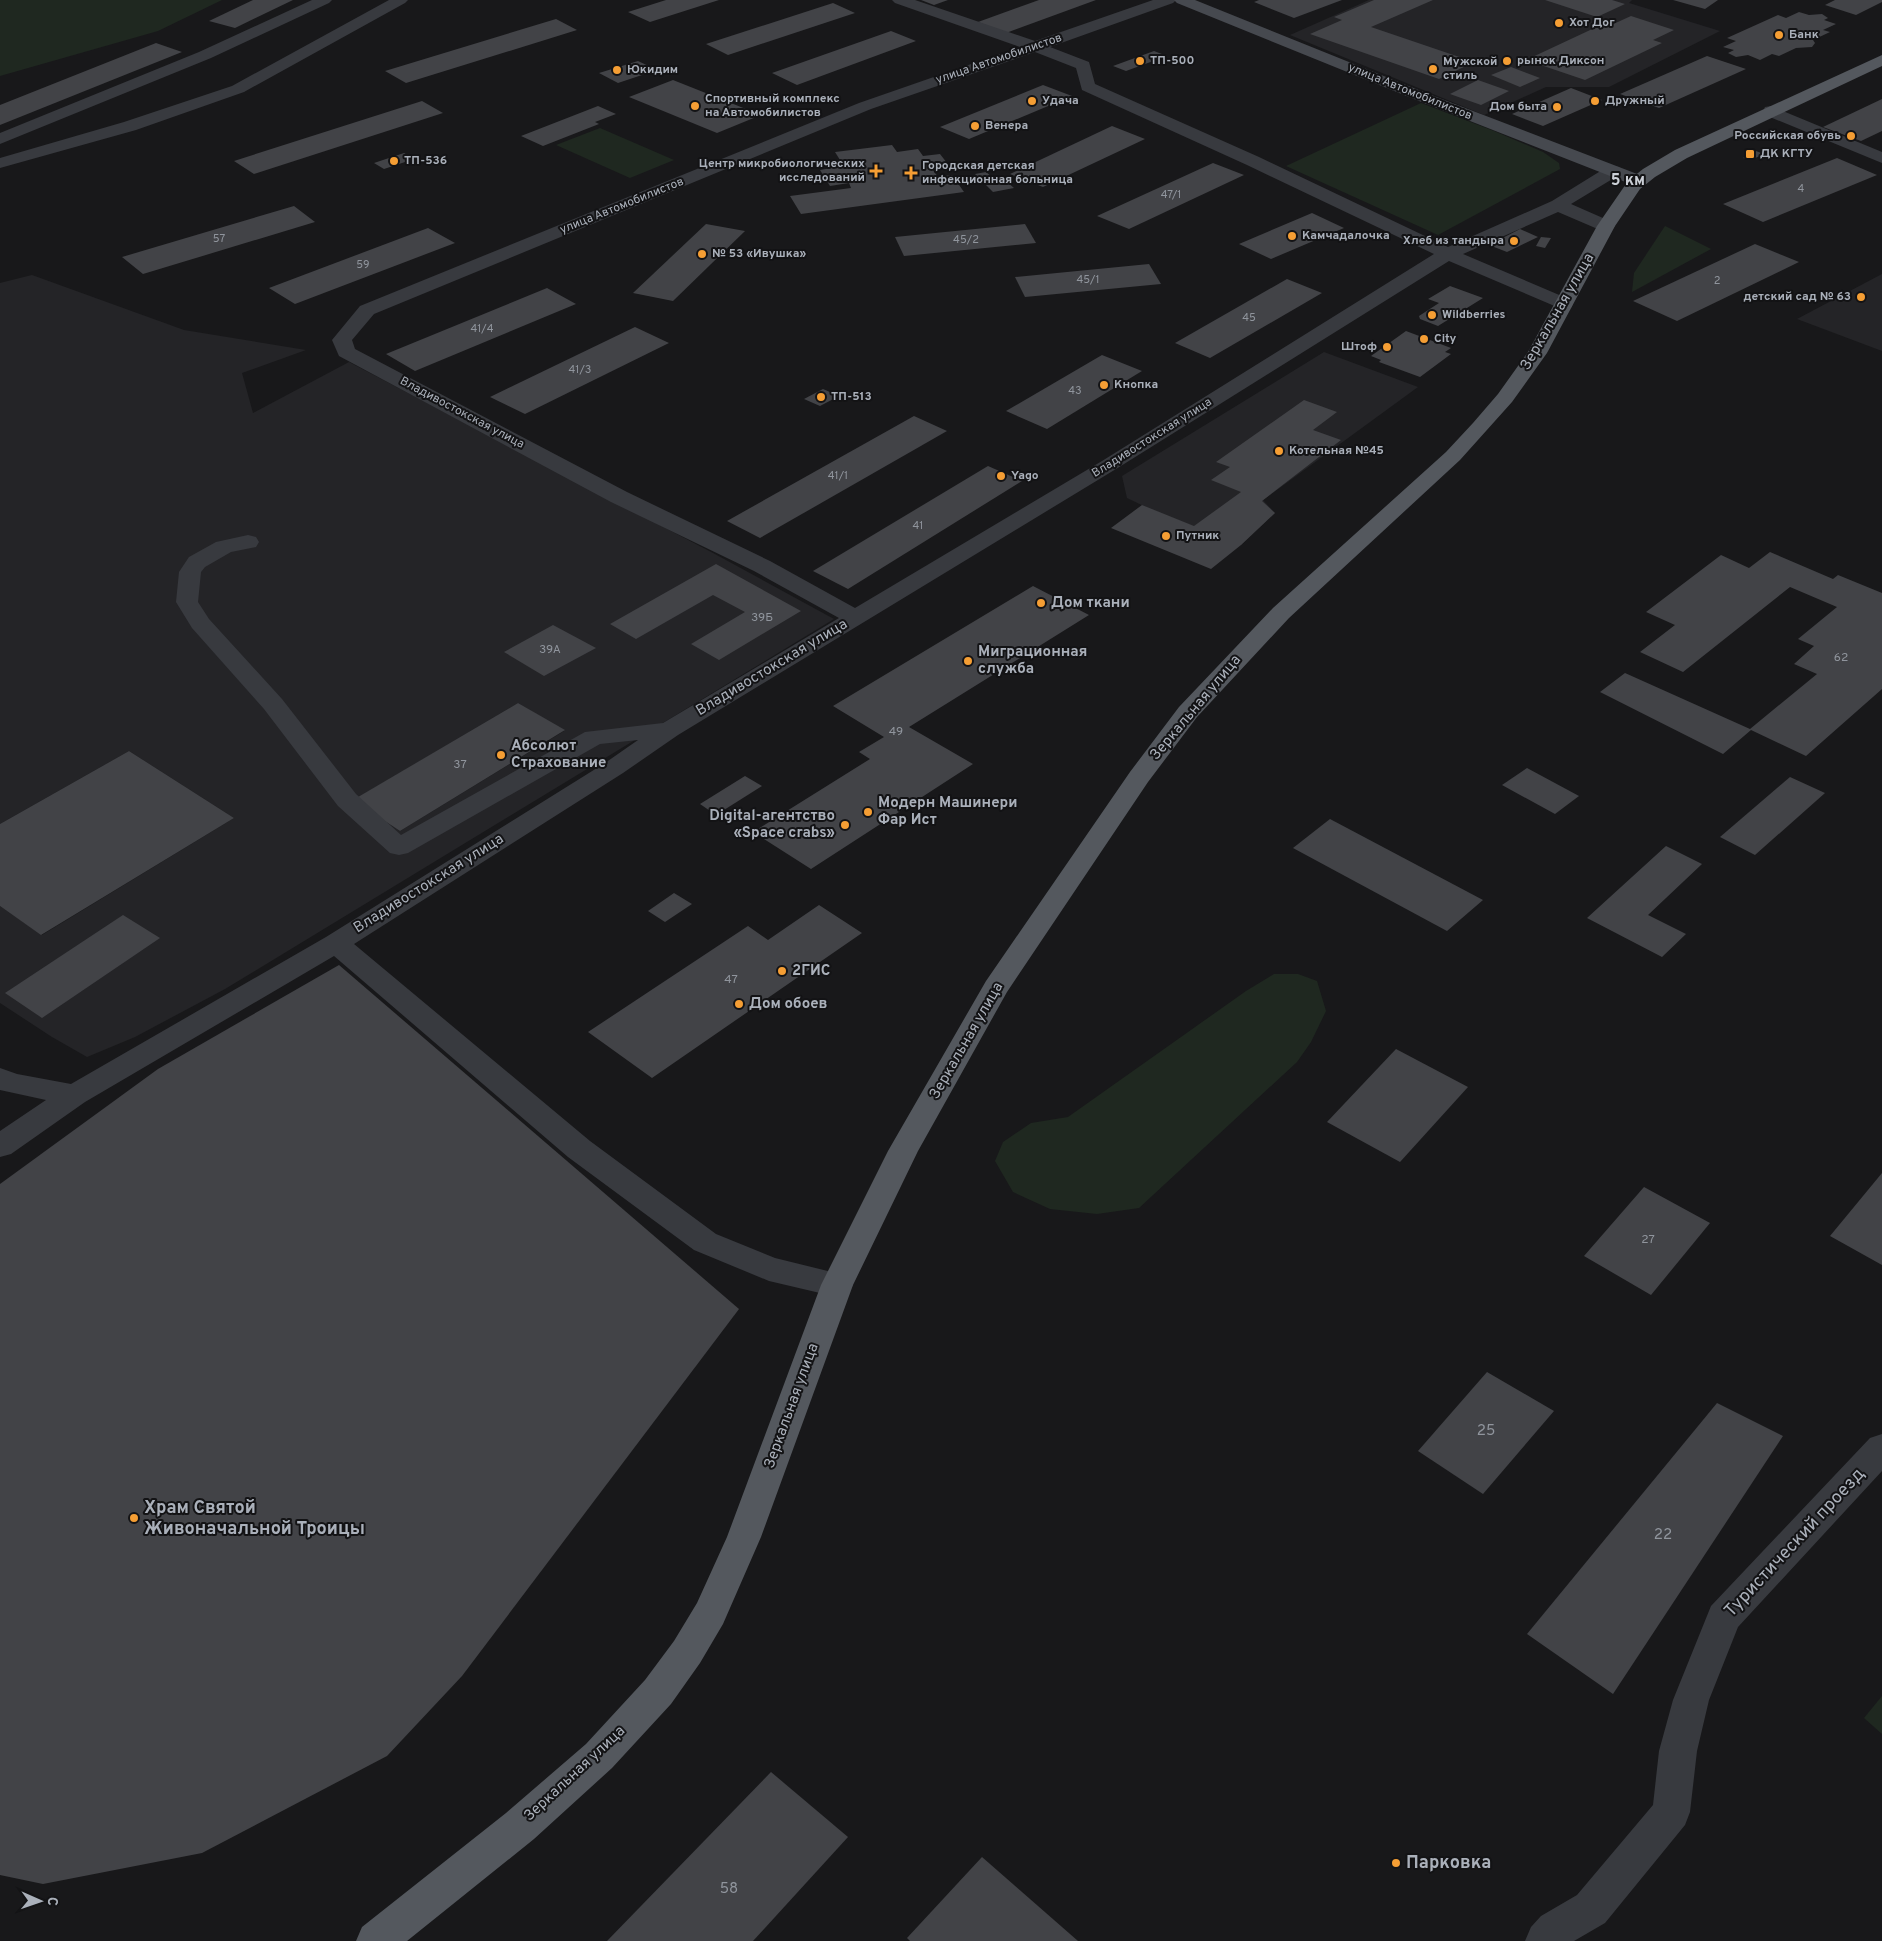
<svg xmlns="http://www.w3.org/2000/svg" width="1882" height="1941" viewBox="0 0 1882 1941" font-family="Overpass,sans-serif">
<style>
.built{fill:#242427;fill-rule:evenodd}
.green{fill:#1f2820}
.building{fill:#424347}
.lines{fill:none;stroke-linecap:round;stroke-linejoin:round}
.street{fill:#383a3f;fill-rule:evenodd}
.secondary{fill:#46494f;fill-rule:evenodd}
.primary{fill:#54585e;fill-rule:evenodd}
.poi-dot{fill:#f59e34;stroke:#131315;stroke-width:2}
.labels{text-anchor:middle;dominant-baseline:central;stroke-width:4;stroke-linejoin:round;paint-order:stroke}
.far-number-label{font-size:11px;fill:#90959d}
.far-poi-label{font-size:12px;font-weight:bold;fill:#aab0ba;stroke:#131315;text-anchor:start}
.far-street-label{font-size:12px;fill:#aab0ba;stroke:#131315}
.number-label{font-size:12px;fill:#90959d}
.street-label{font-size:15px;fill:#aab0ba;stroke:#131315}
.poi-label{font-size:15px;font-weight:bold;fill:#aab0ba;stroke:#131315;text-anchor:start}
.near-number-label{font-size:15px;fill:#90959d}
.far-district-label{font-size:16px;font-weight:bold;fill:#cbcfd6;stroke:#131315}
.near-poi-label{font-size:18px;font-weight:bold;fill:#aab0ba;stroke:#131315;text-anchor:start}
.near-street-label{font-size:18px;fill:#aab0ba;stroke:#131315}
</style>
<rect width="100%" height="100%" fill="#18181a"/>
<g class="built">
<path d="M 1369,0 L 1632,0 L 1629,3 L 1720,31 L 1609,87 L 1546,87 L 1484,115 L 1290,35 Z"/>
<path d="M 1882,274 L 1882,351 L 1797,319 Z"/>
<path d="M 32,275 L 184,330 L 306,350 L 242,373 L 253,413 L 349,362 L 713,553 L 834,619 L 225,989 L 135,1037 L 87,1057 L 52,1037 L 0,1003 L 0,906 L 42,935 L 234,818 L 129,751 L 0,824 L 0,283 ZM 518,703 L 564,731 L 400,831 L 354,800 Z"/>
<path d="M 1324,352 L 1418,387 L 1263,500 L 1275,513 L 1241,545 L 1150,509 L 1127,498 L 1122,476 Z"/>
</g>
<g class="green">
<path d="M 0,0 L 222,0 L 158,31 L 0,76 Z"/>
<path d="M 1421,103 L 1494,131 L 1543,152 L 1559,163 L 1560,169 L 1438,235 L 1286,166 Z"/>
<path d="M 600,128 L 674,160 L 630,178 L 556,145 Z"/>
<path d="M 1665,226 L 1711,249 L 1632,292 L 1634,273 Z"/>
<path d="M 1274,974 L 1298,974 L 1317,981 L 1326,1011 L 1311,1042 L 1297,1062 L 1139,1208 L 1097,1214 L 1050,1209 L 1013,1192 L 995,1161 L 1003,1142 L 1031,1123 L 1068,1117 L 1246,991 Z"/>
<path d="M 1882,1696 L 1882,1734 L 1864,1718 Z"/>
</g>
<g class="building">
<path d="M 253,0 L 293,0 L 235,28 L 209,21 Z"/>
<path d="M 666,0 L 719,0 L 650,22 L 628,12 Z"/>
<path d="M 921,0 L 948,0 L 934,5 Z"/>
<path d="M 1039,0 L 1096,0 L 1006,33 L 978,22 Z"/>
<path d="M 1259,0 L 1342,0 L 1294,18 L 1254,2 Z"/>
<path d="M 1374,0 L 1433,0 L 1371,27 L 1474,62 L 1439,79 L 1310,34 L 1342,20 L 1334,17 Z"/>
<path d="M 1545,0 L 1612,0 L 1625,4 L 1597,17 Z"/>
<path d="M 1673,0 L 1718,0 L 1705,9 Z"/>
<path d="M 1835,0 L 1882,0 L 1882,2 L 1856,15 L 1825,5 Z"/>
<path d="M 833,3 L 855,13 L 728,55 L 706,44 Z"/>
<path d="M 1799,12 L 1809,15 L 1822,14 L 1828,18 L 1824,20 L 1836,24 L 1823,30 L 1830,32 L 1813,40 L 1815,43 L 1812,47 L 1796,48 L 1779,56 L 1772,54 L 1760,60 L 1748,55 L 1736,57 L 1728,53 L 1734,50 L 1723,47 L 1736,41 L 1727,38 L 1778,15 L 1786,18 Z"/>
<path d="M 1631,16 L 1674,30 L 1653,40 L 1662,43 L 1585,80 L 1526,60 L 1603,24 L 1609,26 Z"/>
<path d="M 556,19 L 577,30 L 406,83 L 385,71 Z"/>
<path d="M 891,31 L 916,41 L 797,85 L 772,73 Z"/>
<path d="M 156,43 L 182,52 L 0,125 L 0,105 Z"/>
<path d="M 1154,51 L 1167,56 L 1126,71 L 1113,66 Z"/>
<path d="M 1707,56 L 1746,69 L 1659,108 L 1620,94 Z"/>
<path d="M 638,61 L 657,70 L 618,83 L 599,73 Z"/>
<path d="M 1511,67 L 1540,78 L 1520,87 L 1491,75 Z"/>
<path d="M 673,80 L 761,115 L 717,133 L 629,97 Z"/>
<path d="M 1478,80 L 1509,91 L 1481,105 L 1450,94 Z"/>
<path d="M 1043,85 L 1072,96 L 969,139 L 940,127 Z"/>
<path d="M 1571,88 L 1602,100 L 1543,126 L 1512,114 Z"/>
<path d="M 1882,99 L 1882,131 L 1861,141 L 1823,127 Z"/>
<path d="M 422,101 L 443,113 L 254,174 L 234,161 Z"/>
<path d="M 598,106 L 616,114 L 595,122 L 599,124 L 543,146 L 521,136 Z"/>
<path d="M 1112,126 L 1145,139 L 1043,187 L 1010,174 Z"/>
<path d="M 892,145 L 897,152 L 918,149 L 923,156 L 940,154 L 947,163 L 930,166 L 938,177 L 952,175 L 964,192 L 801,214 L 790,196 L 851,188 L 849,183 L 830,186 L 820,170 L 837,167 L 833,161 L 840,160 L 835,152 Z"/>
<path d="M 1756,151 L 1764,154 L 1751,160 L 1743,158 Z"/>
<path d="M 404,153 L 414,159 L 384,169 L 374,163 Z"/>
<path d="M 1837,158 L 1877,175 L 1763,222 L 1723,204 Z"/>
<path d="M 1213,163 L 1244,175 L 1129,229 L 1097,216 Z"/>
<path d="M 986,172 L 999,183 L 1007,182 L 1014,188 L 993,192 L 975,174 Z"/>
<path d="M 294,206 L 315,222 L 143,274 L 122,257 Z"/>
<path d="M 1312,213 L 1344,228 L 1271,259 L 1239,244 Z"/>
<path d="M 706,224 L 745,231 L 673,301 L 633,293 Z"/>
<path d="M 1025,224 L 1036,243 L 904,256 L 895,237 Z"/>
<path d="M 428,228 L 455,243 L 295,304 L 269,288 Z"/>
<path d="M 1520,229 L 1538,237 L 1507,252 L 1489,245 Z"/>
<path d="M 1541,237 L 1551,238 L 1545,248 L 1536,246 Z"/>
<path d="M 1755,244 L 1799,262 L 1677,321 L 1633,301 Z"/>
<path d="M 1149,264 L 1161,284 L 1025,297 L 1015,277 Z"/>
<path d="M 1287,279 L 1322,293 L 1210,358 L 1175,343 Z"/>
<path d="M 1450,286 L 1483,298 L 1438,326 L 1420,319 L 1419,316 L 1439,303 L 1428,299 Z"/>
<path d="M 547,288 L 576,304 L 415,371 L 386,354 Z"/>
<path d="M 635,327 L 669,343 L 525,414 L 490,397 Z"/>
<path d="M 1406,331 L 1451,348 L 1445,352 L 1451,354 L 1420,377 L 1379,362 L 1381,360 L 1371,356 Z"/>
<path d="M 1102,355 L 1142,371 L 1047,429 L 1006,411 Z"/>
<path d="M 823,389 L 839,396 L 820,406 L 804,399 Z"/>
<path d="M 1304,400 L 1337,412 L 1313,430 L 1341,440 L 1262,501 L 1275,513 L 1241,545 L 1211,569 L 1111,528 L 1142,505 L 1194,526 L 1241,492 L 1211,480 L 1230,467 L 1216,462 Z"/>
<path d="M 914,416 L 947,431 L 760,538 L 727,521 Z"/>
<path d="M 988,466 L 1022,481 L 848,589 L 813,571 Z"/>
<path d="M 1770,552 L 1833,579 L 1838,575 L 1882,593 L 1882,689 L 1806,756 L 1751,730 L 1723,754 L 1600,692 L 1625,673 L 1750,729 L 1817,674 L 1794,664 L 1814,646 L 1798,639 L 1837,607 L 1790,587 L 1683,672 L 1640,652 L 1675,625 L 1646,612 L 1721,555 L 1749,568 Z"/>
<path d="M 716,564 L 801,611 L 719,660 L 691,644 L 745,612 L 713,595 L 636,639 L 610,624 Z"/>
<path d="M 1033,586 L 1089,615 L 909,727 L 973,764 L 811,869 L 753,832 L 870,759 L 859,752 L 884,737 L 833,706 Z"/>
<path d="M 553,625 L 596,648 L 544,676 L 504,652 Z"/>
<path d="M 518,703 L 565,730 L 400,831 L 353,800 Z"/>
<path d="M 129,751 L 234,818 L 41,935 L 0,906 L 0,824 Z"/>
<path d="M 1527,768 L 1579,796 L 1555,814 L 1502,785 Z"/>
<path d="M 745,776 L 762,786 L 716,815 L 700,804 Z"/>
<path d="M 1790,777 L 1825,793 L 1755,855 L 1720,837 Z"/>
<path d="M 1330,819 L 1483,900 L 1447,931 L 1293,848 Z"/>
<path d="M 1666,846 L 1702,864 L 1648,915 L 1686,934 L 1662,957 L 1587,918 Z"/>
<path d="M 674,893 L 692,904 L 665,922 L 648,911 Z"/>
<path d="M 819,905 L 862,933 L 652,1078 L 588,1032 L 748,926 L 768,940 Z"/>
<path d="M 123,915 L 160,938 L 42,1018 L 5,993 Z"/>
<path d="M 339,965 L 739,1309 L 462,1676 L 387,1756 L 202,1853 L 43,1884 L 0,1875 L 0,1184 L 158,1069 Z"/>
<path d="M 1396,1049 L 1468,1087 L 1400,1162 L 1327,1122 Z"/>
<path d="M 1882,1173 L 1882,1265 L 1830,1236 Z"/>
<path d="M 1644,1187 L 1710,1223 L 1651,1295 L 1584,1256 Z"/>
<path d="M 1487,1372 L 1554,1411 L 1483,1494 L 1418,1451 Z"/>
<path d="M 1717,1403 L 1783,1436 L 1613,1694 L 1527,1634 Z"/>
<path d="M 771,1772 L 848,1837 L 753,1941 L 607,1941 Z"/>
<path d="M 982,1857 L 1078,1941 L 910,1941 L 907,1938 Z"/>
</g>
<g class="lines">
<g class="street">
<path d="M 312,0 L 332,0 L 329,3 L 211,58 L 0,144 L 0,133 L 199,52 Z"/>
<path d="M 389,0 L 408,0 L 405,3 L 244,92 L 136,130 L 0,168 L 0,158 L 124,122 L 232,86 Z"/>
<path d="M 892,0 L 915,0 L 1035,41 L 1153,0 L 1176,0 L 1173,3 L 1050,47 L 1089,62 L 1095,84 L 1259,157 L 1448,247 L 1552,201 L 1607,167 L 1613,166 L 1619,167 L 1622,171 L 1619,175 L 1571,204 L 1612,222 L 1615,226 L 1612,230 L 1606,231 L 1600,230 L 1558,212 L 1463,254 L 1571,300 L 1573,304 L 1571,308 L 1564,310 L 1449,261 L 1116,469 L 678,735 L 623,773 L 354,944 L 590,1141 L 716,1234 L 775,1258 L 848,1276 L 853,1285 L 848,1294 L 837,1297 L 769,1281 L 694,1250 L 568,1157 L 334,956 L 85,1102 L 11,1154 L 0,1157 L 0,1131 L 46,1100 L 0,1090 L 0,1068 L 17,1074 L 71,1084 L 326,937 L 605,763 L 638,740 L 600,744 L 408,853 L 399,855 L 390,853 L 338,806 L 264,709 L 192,628 L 176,602 L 179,572 L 189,557 L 216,542 L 248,535 L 256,537 L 259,542 L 256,547 L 231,552 L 205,567 L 201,572 L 198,602 L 209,619 L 282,699 L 356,794 L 401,835 L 585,732 L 663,723 L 839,618 L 754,571 L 611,502 L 339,356 L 332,340 L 360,306 L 859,103 L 1020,47 L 895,3 ZM 1035,52 L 1076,68 L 1082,90 L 1247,165 L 1434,254 L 1102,461 L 855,608 L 770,561 L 627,492 L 355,349 L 352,340 L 374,314 L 871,109 Z"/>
<path d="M 1771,106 L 1882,152 L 1882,163 L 1765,115 L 1763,111 L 1765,107 Z"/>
<path d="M 1882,1434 L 1882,1471 L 1738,1627 L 1709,1700 L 1697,1751 L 1690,1812 L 1685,1825 L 1605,1923 L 1574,1941 L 1525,1941 L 1531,1927 L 1541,1916 L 1577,1895 L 1653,1805 L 1659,1751 L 1673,1700 L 1711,1606 L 1870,1438 Z"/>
</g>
<path class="secondary" d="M 1174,0 L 1195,0 L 1426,93 L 1645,177 L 1648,181 L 1645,185 L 1639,186 L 1633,185 L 1414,99 L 1177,3 Z"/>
<path class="primary" d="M 1882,55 L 1882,66 L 1687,158 L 1655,177 L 1640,189 L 1615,226 L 1547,353 L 1512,402 L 1460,460 L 1289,618 L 1197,717 L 1148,782 L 1007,992 L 918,1151 L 853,1285 L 761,1537 L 723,1624 L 700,1663 L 671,1704 L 612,1768 L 534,1839 L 407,1941 L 356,1941 L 362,1927 L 506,1813 L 586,1744 L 645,1680 L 674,1641 L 697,1603 L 727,1537 L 821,1285 L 888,1151 L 986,981 L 1130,772 L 1179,707 L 1273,608 L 1446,452 L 1473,423 L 1498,394 L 1528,352 L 1597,226 L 1628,181 L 1643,169 L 1675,150 Z"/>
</g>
<g class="poi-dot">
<circle cx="1559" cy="23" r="5"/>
<circle cx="1779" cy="35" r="5"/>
<circle cx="1140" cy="61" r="5"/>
<circle cx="1507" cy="61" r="5"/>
<circle cx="1433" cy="69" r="5"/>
<circle cx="617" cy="70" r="5"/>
<circle cx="1032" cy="101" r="5"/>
<circle cx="1595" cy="101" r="5"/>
<circle cx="695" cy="106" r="5"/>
<circle cx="1557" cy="107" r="5"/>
<circle cx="975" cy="126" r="5"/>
<circle cx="1851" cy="136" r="5"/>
<rect x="1745" y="149" width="10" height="10" rx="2.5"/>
<circle cx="394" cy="161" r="5"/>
<path d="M873.5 163.5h5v5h5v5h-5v5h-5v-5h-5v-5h5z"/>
<path d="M908.5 165.5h5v5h5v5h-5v5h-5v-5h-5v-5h5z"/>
<circle cx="1292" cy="236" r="5"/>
<circle cx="1514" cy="241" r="5"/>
<circle cx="702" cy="254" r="5"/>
<circle cx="1861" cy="297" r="5"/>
<circle cx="1432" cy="315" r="5"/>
<circle cx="1424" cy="339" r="5"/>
<circle cx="1387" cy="347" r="5"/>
<circle cx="1104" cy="385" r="5"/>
<circle cx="821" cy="397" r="5"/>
<circle cx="1279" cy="451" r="5"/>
<circle cx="1001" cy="476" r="5"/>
<circle cx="1166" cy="536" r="5"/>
<circle cx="1041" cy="603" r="5"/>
<circle cx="968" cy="661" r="5"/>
<circle cx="501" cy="755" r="5"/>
<circle cx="868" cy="812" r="5"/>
<circle cx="845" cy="825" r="5"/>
<circle cx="782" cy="971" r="5"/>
<circle cx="739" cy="1004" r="5"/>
<circle cx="134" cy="1518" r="5"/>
<circle cx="1396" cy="1863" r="5"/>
</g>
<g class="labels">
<g class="far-number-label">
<text x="1801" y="189">4</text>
<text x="1171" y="195">47/1</text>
<text x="219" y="239">57</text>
<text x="966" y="240">45/2</text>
<text x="363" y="265">59</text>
<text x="1088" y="280">45/1</text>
<text x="1717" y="281">2</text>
<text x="1249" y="318">45</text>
<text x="482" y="329">41/4</text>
<text x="580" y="370">41/3</text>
<text x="1075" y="391">43</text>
<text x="838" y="476">41/1</text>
<text x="918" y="526">41</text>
</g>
<g class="far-poi-label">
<text x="1569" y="23">Хот Дог</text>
<text x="1789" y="35">Банк</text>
<text x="1150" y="61">ТП-500</text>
<text x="1517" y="61">рынок Диксон</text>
<text x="1443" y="62">Мужской<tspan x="1443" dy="14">стиль</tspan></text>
<text x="627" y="70">Юкидим</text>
<text x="705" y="99">Спортивный комплекс<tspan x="705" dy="14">на Автомобилистов</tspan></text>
<text x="1042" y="101">Удача</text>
<text x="1605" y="101">Дружный</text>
<text x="1547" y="107" text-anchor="end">Дом быта</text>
<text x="985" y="126">Венера</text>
<text x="1841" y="136" text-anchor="end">Российская обувь</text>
<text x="1760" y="154">ДК КГТУ</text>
<text x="404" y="161">ТП-536</text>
<text x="865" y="164" text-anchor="end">Центр микробиологических<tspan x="865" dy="14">исследований</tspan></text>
<text x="922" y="166">Городская детская<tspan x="922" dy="14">инфекционная больница</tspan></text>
<text x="1302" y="236">Камчадалочка</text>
<text x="1504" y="241" text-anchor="end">Хлеб из тандыра</text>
<text x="712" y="254">№ 53 «Ивушка»</text>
<text x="1851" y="297" text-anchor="end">детский сад № 63</text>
<text x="1442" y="315">Wildberries</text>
<text x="1434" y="339">City</text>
<text x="1377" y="347" text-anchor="end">Штоф</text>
<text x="1114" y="385">Кнопка</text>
<text x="831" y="397">ТП-513</text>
<text x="1289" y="451">Котельная №45</text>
<text x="1011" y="476">Yago</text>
<text x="1176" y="536">Путник</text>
</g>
<g class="far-street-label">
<text transform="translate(999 59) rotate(-19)">улица Автомобилистов</text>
<text transform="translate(1410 92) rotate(22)">улица Автомобилистов</text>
<text transform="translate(622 206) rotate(-22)">улица Автомобилистов</text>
<text transform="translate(462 413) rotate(28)">Владивостокская улица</text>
<text transform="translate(1152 438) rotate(-32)">Владивостокская улица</text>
</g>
<g class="number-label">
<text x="762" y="618">39Б</text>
<text x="550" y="650">39А</text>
<text x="1841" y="658">62</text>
<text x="896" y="732">49</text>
<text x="460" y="765">37</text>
<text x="731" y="980">47</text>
<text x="1648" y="1240">27</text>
</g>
<g class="street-label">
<text transform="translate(1558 312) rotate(-60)">Зеркальная улица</text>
<text transform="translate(772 668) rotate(-31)">Владивостокская улица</text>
<text transform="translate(1196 708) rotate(-50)">Зеркальная улица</text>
<text transform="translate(429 884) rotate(-32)">Владивостокская улица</text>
<text transform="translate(967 1041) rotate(-60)">Зеркальная улица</text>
<text transform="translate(792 1406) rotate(-70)">Зеркальная улица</text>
<text transform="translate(575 1774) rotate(-43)">Зеркальная улица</text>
</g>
<g class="poi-label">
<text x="1051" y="603">Дом ткани</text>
<text x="978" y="652">Миграционная<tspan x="978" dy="17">служба</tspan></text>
<text x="511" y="746">Абсолют<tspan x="511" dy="17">Страхование</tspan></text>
<text x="878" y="803">Модерн Машинери<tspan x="878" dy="17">Фар Ист</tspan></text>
<text x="835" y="816" text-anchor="end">Digital-агентство<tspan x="835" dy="17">«Space crabs»</tspan></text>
<text x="792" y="971">2ГИС</text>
<text x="749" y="1004">Дом обоев</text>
</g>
<g class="near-number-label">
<text x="1486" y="1431">25</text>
<text x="1663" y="1535">22</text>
<text x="729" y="1889">58</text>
</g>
<g class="far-district-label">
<text x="1628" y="181">5 км</text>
</g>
<g class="near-poi-label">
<text x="144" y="1508">Храм Святой<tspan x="144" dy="21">Живоначальной Троицы</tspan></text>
<text x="1406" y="1863">Парковка</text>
</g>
<g class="near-street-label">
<text transform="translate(1795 1543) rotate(-47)">Туристический проезд</text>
</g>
</g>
<g transform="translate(40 1901) rotate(92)" stroke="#131315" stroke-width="4" paint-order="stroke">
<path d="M0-4L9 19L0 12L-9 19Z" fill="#aab0ba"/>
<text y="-8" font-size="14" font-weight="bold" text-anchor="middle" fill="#aab0ba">С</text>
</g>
</svg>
